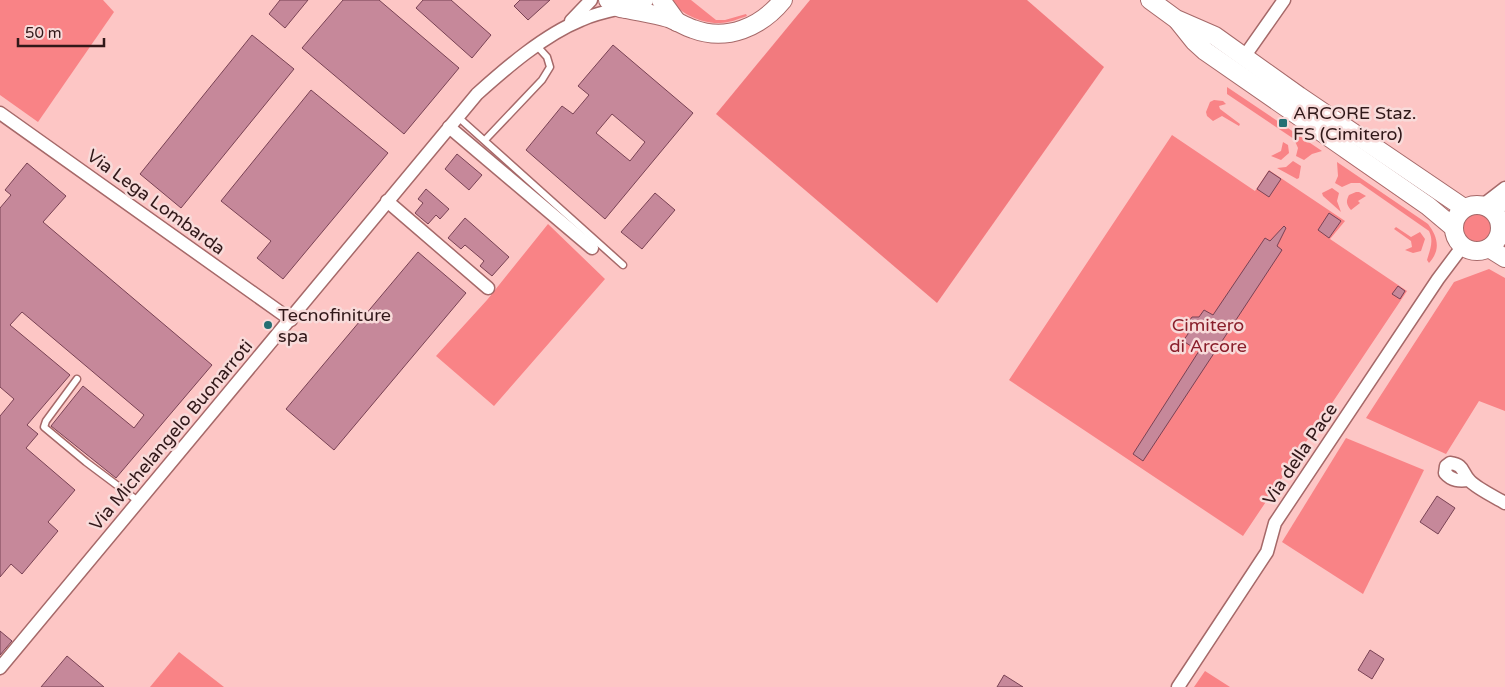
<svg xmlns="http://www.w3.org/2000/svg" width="1505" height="687" viewBox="0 0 1505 687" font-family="'Varela Round',sans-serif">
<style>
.green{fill:#f98386}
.forest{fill:#f27a7e}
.building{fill:#c6889a;stroke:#794254;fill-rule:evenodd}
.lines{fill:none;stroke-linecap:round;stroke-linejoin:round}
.lane-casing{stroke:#a66969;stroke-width:9}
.street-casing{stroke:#a66969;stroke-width:15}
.secondary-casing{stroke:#a66969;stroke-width:20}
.lane{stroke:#fff;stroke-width:6}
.street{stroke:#fff;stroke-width:12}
.secondary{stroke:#fff;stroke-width:18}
.poi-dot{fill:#246f73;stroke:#f8dbda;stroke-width:2}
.labels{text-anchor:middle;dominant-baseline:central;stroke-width:5;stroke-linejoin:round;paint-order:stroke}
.poi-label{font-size:18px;fill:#311819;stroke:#f8dbda;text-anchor:start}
.street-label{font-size:18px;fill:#311819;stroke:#f8dbda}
.park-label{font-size:18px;fill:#8a1f2b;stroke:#f8dbda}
</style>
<rect width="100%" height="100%" fill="#fdc6c5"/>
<g class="green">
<path d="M 0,0 L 103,0 L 114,12 L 38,122 L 0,95 Z"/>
<path d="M 671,0 L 691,0 L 716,20 L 725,20 L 746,14 L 747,16 C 738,19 729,23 720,23 C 703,24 680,14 671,0 Z"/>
<path d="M 1227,87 L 1322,151 L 1312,154 L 1304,160 L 1296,156 L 1298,148 L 1294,139 L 1227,94 Z"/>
<path d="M 1214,100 L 1223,101 L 1226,104 L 1219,106 L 1220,109 L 1240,124 L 1239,126 L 1222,116 L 1213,121 L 1207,116 L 1206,112 L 1210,102 Z"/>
<path d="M 1172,135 L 1255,191 L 1269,170 L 1345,221 L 1330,239 L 1407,291 L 1243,536 L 1009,380 Z"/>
<path d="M 1283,142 L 1288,145 L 1289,153 L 1281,160 L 1271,156 L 1281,151 Z"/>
<path d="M 1339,154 L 1421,205 L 1418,211 L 1340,157 Z"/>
<path d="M 1293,161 L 1301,166 L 1299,178 L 1297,179 L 1277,168 L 1286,167 Z"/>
<path d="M 1337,162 L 1428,224 C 1438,237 1441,250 1429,263 L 1427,260 C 1430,249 1434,242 1429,231 L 1360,183 L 1351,183 L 1342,187 L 1335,183 L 1338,176 Z"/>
<path d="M 1332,188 L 1339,193 L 1337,201 L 1341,212 L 1323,196 L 1322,193 Z"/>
<path d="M 1356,192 L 1359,192 L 1366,196 L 1358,201 L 1360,203 L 1351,210 C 1346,204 1346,201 1349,195 Z"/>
<circle cx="1477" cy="228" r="14"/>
<path d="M 548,224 L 605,279 L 494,406 L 436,356 L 487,300 Z"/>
<path d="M 1396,227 L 1411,237 L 1420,232 L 1425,239 L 1421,251 L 1413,253 L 1405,250 L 1412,247 L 1411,241 L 1394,229 Z"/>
<path d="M 1489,269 L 1505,278 L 1505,411 L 1479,401 L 1446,454 L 1366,418 L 1454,282 Z"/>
<path d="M 1346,438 L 1424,470 L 1363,594 L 1282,542 Z"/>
<path d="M 179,652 L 224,687 L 150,687 Z"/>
<path d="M 1205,671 L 1230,687 L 1194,687 Z"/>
</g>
<path class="forest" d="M 810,0 L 1027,0 L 1104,67 L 937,303 L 716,114 Z"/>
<g class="building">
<path d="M 280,0 L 308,0 L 285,28 L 269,14 Z"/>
<path d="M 343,0 L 379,0 L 459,68 L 404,134 L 302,48 Z"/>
<path d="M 423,0 L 451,0 L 491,35 L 472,58 L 416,8 Z"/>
<path d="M 520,0 L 550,0 L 528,20 L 514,6 Z"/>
<path d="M 252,35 L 294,69 L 181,208 L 140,174 Z"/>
<path d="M 613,45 L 693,113 L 605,219 L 526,150 L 562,106 L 573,114 L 589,95 L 578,86 ZM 612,114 L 645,142 L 630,161 L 596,133 Z"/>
<path d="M 311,90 L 388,153 L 283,279 L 257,258 L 271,241 L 221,201 Z"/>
<path d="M 457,154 L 482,175 L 469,190 L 445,169 Z"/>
<path d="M 27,163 L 66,196 L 43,222 L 212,365 L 116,478 L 51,426 L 83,386 L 134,428 L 144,415 L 22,312 L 10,325 L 70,375 L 27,425 L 38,434 L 26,448 L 75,490 L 48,522 L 58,531 L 22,574 L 11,564 L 0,577 L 0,416 L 14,399 L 0,387 L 0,208 L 11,195 L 5,190 Z"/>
<path d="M 1269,171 L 1281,179 L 1269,197 L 1257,189 Z"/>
<path d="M 426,189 L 449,209 L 440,219 L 436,215 L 428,224 L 415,213 L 423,203 L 418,199 Z"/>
<path d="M 655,193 L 675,210 L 642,249 L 621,232 Z"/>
<path d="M 1329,213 L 1341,221 L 1329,238 L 1318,230 Z"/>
<path d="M 465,218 L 509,257 L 492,276 L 480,266 L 484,261 L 465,245 L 461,249 L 448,238 Z"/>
<path d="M 1284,226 L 1286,228 L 1277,246 L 1282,250 L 1143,461 L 1133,454 L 1199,351 L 1183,341 L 1188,334 L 1185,327 L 1192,317 L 1199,317 L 1204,310 L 1213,315 L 1265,238 L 1270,241 Z"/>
<path d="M 418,252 L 466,293 L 334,450 L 286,409 Z"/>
<path d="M 1398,286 L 1405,291 L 1400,299 L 1392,294 Z"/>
<path d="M 1437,496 L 1455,508 L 1438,534 L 1420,522 Z"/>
<path d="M 0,631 L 12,641 L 0,655 Z"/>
<path d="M 1370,650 L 1384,659 L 1372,679 L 1358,670 Z"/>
<path d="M 67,656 L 104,687 L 41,687 Z"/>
<path d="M 1004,675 L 1023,687 L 997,687 Z"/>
</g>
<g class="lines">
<defs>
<g id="lane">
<path d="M 458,117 L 623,265"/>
<path d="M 485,140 L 542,80 L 550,67 L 547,57 L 537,46"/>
<path d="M 77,379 L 46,421 L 44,427 L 86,462 L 138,501"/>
</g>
<g id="street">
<path d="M 571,21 L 591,0"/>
<path d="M 1244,57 L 1284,0"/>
<path d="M 0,113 L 291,320"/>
<path d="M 449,127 L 592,248"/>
<path d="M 387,201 L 488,288"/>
<path d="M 1483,205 L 1505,188"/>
<path d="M 1497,215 L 1505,193"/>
<path d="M 1469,480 C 1459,481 1452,481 1445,473 L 1446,466 L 1450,463 C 1465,465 1461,472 1470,481 C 1478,489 1495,497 1505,503"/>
<path d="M 0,668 L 477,94 C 506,68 544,35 581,20 C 594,14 608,11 622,8"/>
<path d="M 1178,687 L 1267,552 L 1275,523 L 1438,279 L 1462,247"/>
</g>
<g id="secondary">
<path d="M 608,0 C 619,12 634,12 644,0"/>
<path d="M 661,0 L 677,22"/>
<path d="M 1150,0 L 1176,19 L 1215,36 L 1299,96 L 1464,208"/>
<path d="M 626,9 C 640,12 654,14 668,18 C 677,21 684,26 693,29 C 727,42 761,27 783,0"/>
<path d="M 1178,21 L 1194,41 L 1205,51 L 1428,206 L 1453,227"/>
<circle cx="1477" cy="228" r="23"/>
<path d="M 1489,248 L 1505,258"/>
</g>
</defs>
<use href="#lane" class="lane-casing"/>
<use href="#street" class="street-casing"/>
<use href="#secondary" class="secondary-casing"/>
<use href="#lane" class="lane"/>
<use href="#street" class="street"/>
<use href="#secondary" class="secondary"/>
</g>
<g class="poi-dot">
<rect x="1278" y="118" width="10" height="10" rx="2.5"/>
<circle cx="268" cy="325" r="5"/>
</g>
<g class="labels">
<g class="poi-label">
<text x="1293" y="113">ARCORE Staz.<tspan x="1293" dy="21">FS (Cimitero)</tspan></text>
<text x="278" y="315">Tecnofiniture<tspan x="278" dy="21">spa</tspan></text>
</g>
<g class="street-label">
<text transform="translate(156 202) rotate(36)">Via Lega Lombarda</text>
<text transform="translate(171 435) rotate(-50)">Via Michelangelo Buonarroti</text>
<text transform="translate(1300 454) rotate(-56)">Via della Pace</text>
</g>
<g class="park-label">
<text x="1208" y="325">Cimitero<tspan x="1208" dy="21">di Arcore</tspan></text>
</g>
</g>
<path d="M18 38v8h86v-8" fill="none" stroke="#311819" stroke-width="2.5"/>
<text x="25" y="38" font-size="15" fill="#311819" stroke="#f8dbda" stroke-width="4" paint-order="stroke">50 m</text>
</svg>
